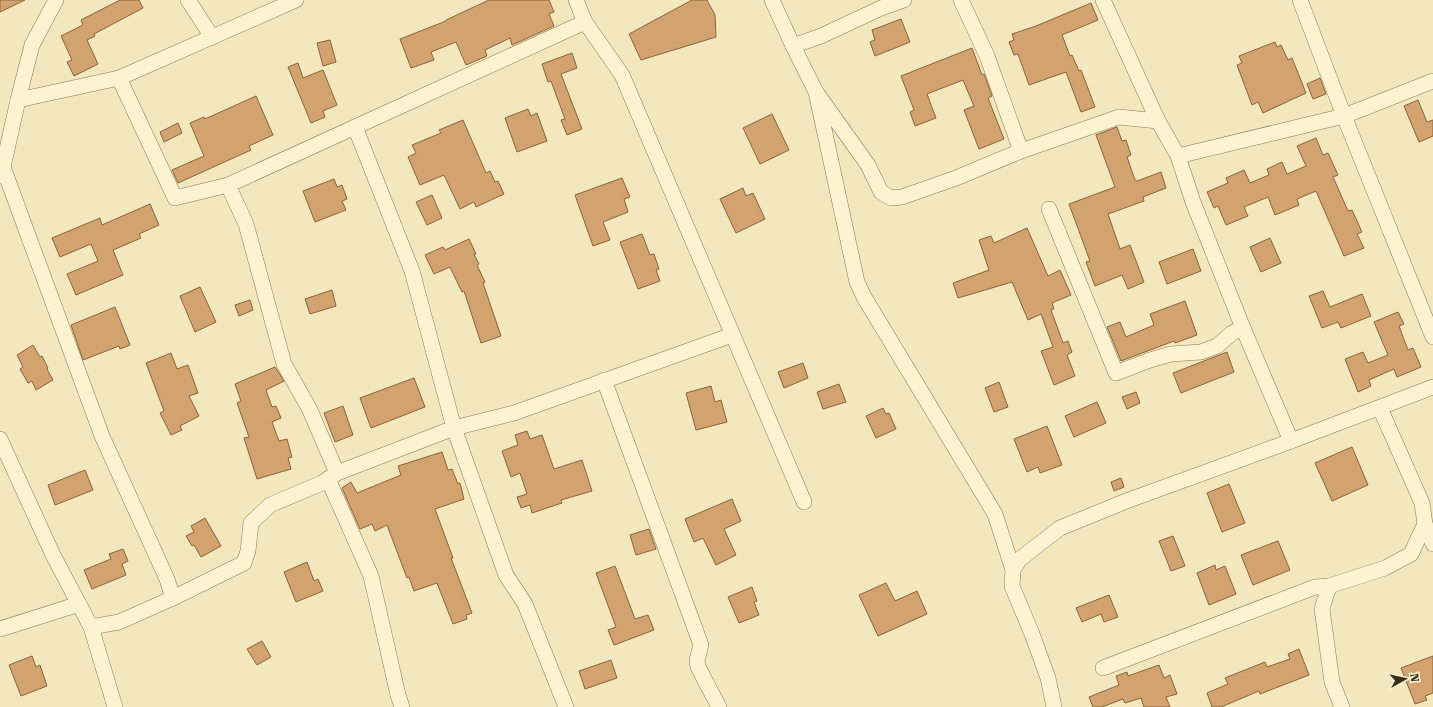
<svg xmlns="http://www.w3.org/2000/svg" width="1433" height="707" viewBox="0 0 1433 707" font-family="'Roboto Serif',serif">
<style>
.building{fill:#d3a36f;stroke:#8c6238}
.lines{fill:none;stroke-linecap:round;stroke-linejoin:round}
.street-casing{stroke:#8b7754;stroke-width:16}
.street{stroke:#fcf3d1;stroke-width:15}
</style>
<rect width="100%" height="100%" fill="#f2e7bd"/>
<g class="building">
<path d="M 0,0 L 25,0 L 0,12 Z"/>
<path d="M 120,0 L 139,0 L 143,8 L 94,34 L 95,36 L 87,40 L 98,64 L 74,76 L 67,62 L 72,60 L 61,36 L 83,25 L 81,20 Z"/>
<path d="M 489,0 L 549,0 L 554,12 L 549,14 L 554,26 L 512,45 L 510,38 L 485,50 L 487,56 L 466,65 L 456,42 L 431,52 L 434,60 L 411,68 L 400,39 L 446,21 L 446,20 Z"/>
<path d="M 692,0 L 707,0 L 715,15 L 716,37 L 641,60 L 629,34 Z"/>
<path d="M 1091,3 L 1098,20 L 1062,35 L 1070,56 L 1072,55 L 1079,71 L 1081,70 L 1095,107 L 1081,112 L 1066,72 L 1029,85 L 1018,54 L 1014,55 L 1009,42 L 1014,40 L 1012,34 L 1036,26 Z"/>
<path d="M 901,19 L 910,42 L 875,56 L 870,42 L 875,40 L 872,30 Z"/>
<path d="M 330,40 L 336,62 L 323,66 L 317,43 Z"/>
<path d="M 1275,42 L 1277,47 L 1281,45 L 1288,60 L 1292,58 L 1306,93 L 1263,113 L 1258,102 L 1252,105 L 1237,65 L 1242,63 L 1239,56 Z"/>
<path d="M 972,48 L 982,75 L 984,74 L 992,96 L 988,98 L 1004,139 L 979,149 L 964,110 L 974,106 L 963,80 L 927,94 L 936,118 L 915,126 L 910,112 L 914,110 L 901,76 Z"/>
<path d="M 572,53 L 577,68 L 561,74 L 582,129 L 567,135 L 561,120 L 565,119 L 551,81 L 548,82 L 542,64 Z"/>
<path d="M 298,63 L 303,78 L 323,70 L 337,105 L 323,111 L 325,117 L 311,123 L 288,67 Z"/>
<path d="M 1320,78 L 1326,94 L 1313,99 L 1307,84 Z"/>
<path d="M 256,96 L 273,135 L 249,146 L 251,150 L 178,183 L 172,170 L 204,156 L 190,123 L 204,117 L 205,119 Z"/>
<path d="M 1418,100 L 1427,122 L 1433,120 L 1433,136 L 1419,142 L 1404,106 Z"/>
<path d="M 528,109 L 531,116 L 537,113 L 547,141 L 517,152 L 505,118 Z"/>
<path d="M 772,114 L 789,150 L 760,164 L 743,128 Z"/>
<path d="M 463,120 L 486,173 L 490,171 L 495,182 L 498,181 L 504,194 L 476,207 L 474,202 L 460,209 L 444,175 L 420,185 L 408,157 L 416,153 L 412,145 L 441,133 L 439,130 Z"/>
<path d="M 178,123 L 182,133 L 164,142 L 160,132 Z"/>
<path d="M 1117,127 L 1122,141 L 1126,140 L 1131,155 L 1127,157 L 1135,180 L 1137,181 L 1161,172 L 1166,188 L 1143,197 L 1144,201 L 1108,214 L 1120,249 L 1130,245 L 1144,282 L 1128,289 L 1122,275 L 1095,286 L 1086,262 L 1090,261 L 1069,204 L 1115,187 L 1096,135 Z"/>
<path d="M 1316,138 L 1323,155 L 1328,153 L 1338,175 L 1333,177 L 1348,211 L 1352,210 L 1362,232 L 1357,234 L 1364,248 L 1344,256 L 1316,191 L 1297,199 L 1299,205 L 1275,215 L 1268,197 L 1244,207 L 1248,216 L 1226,225 L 1218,206 L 1214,208 L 1207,192 L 1228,183 L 1226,178 L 1244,170 L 1250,183 L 1269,175 L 1267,169 L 1282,162 L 1287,174 L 1306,166 L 1297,146 Z"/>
<path d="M 622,178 L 630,197 L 624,199 L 628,212 L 603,222 L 610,240 L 593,246 L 575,195 Z"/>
<path d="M 334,179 L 337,187 L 342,185 L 347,199 L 342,201 L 346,210 L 315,222 L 303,191 Z"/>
<path d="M 743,188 L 746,196 L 753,193 L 765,219 L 736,233 L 720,199 Z"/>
<path d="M 432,195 L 442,218 L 427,225 L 416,202 Z"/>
<path d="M 150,204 L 159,225 L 139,234 L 141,238 L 113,250 L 123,275 L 76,295 L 67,274 L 98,261 L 91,244 L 60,257 L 52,238 L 100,218 L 102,225 Z"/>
<path d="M 1027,228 L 1048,276 L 1060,270 L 1071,295 L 1052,303 L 1054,309 L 1051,310 L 1063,343 L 1068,341 L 1072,352 L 1067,355 L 1075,376 L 1054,385 L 1041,351 L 1053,347 L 1041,314 L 1028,320 L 1012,282 L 958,298 L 953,283 L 989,270 L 979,240 L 991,236 L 994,243 Z"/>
<path d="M 642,234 L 650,255 L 654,254 L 659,269 L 656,270 L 660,281 L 638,289 L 620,242 Z"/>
<path d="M 1270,238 L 1281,263 L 1261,272 L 1250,247 Z"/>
<path d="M 469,239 L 476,254 L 474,254 L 479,264 L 477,265 L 485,282 L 483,283 L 501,336 L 481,343 L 464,291 L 462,292 L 450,267 L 434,274 L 425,255 L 443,247 L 445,250 Z"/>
<path d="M 1193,249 L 1201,271 L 1167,284 L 1159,262 Z"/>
<path d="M 200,287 L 216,322 L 195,332 L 180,296 Z"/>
<path d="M 332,290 L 336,306 L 310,314 L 305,299 Z"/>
<path d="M 1323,291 L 1330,307 L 1362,294 L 1371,316 L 1341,328 L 1338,322 L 1322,328 L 1309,296 Z"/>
<path d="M 250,300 L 253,310 L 239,316 L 235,305 Z"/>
<path d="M 1185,301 L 1197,335 L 1175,343 L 1174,341 L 1121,361 L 1107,327 L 1120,322 L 1126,337 L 1154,325 L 1150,314 Z"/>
<path d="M 115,307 L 130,345 L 120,349 L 119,346 L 83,360 L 71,325 Z"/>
<path d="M 1398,312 L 1404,324 L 1399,326 L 1408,350 L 1413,348 L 1421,367 L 1397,377 L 1394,369 L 1369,380 L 1371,386 L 1358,392 L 1345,359 L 1363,352 L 1368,363 L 1388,355 L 1374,322 Z"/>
<path d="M 33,345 L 40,357 L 42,356 L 48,368 L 47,369 L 53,380 L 36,390 L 32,381 L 28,383 L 20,369 L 23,367 L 17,355 Z"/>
<path d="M 1227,352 L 1234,372 L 1181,393 L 1173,373 Z"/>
<path d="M 171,353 L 177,369 L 188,365 L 198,393 L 189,396 L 199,416 L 180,426 L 182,430 L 171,435 L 160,413 L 164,411 L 146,363 Z"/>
<path d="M 803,363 L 808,378 L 784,388 L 778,372 Z"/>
<path d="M 275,367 L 284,381 L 266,390 L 272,407 L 276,406 L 281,418 L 272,422 L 279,441 L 287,439 L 292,457 L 288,458 L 291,469 L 257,479 L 244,438 L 249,437 L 237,403 L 241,401 L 235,384 Z"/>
<path d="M 414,378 L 425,407 L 371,428 L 360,398 Z"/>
<path d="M 999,382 L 1008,407 L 994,412 L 985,388 Z"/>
<path d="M 839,384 L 846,402 L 823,409 L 817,392 Z"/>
<path d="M 711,386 L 715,402 L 721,400 L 727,422 L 696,430 L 686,393 Z"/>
<path d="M 1136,392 L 1140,403 L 1127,409 L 1122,397 Z"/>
<path d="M 1097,402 L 1106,423 L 1074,437 L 1065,416 Z"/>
<path d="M 343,406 L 353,435 L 335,442 L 324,413 Z"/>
<path d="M 883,408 L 886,414 L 889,413 L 896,429 L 876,438 L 866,416 Z"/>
<path d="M 1047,426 L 1062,465 L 1040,473 L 1038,467 L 1027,472 L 1014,439 Z"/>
<path d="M 527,431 L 530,439 L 542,435 L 554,469 L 582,460 L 592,491 L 561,500 L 562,503 L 532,513 L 530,505 L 521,508 L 517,497 L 527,494 L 520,473 L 511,477 L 502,451 L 518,445 L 515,435 Z"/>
<path d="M 1352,447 L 1368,485 L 1332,501 L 1315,463 Z"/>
<path d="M 442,452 L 448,470 L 452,469 L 458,484 L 460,483 L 464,499 L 435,509 L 453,558 L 451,558 L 472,613 L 466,615 L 467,619 L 453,624 L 437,583 L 414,591 L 409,577 L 407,578 L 387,525 L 375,531 L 372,524 L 360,529 L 342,488 L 351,482 L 357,493 L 401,475 L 398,466 Z"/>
<path d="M 85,470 L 93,490 L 55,505 L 48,485 Z"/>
<path d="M 1121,478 L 1124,487 L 1114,491 L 1111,482 Z"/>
<path d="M 1229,484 L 1245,523 L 1222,532 L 1207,493 Z"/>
<path d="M 732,499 L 741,521 L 724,529 L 736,555 L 716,565 L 703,538 L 694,542 L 685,519 Z"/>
<path d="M 205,518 L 221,546 L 201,557 L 194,545 L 192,546 L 186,536 L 194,532 L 191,526 Z"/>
<path d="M 649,529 L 656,549 L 636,555 L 630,535 Z"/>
<path d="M 1173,536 L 1185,566 L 1171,571 L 1159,541 Z"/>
<path d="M 1278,541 L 1290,570 L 1253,585 L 1241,555 Z"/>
<path d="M 123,549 L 128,561 L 122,564 L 126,575 L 92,589 L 84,570 L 111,559 L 109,554 Z"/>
<path d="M 307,562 L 314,581 L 318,579 L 323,591 L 296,602 L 284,572 Z"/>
<path d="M 1215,565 L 1216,570 L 1225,566 L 1236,594 L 1209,605 L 1197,573 Z"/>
<path d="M 615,566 L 635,619 L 648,615 L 654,630 L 614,645 L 608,630 L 616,627 L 596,573 Z"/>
<path d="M 886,583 L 895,601 L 917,591 L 927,614 L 878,636 L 859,595 Z"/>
<path d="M 752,587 L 757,601 L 754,602 L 759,615 L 739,623 L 728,597 Z"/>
<path d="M 1109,595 L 1118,617 L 1104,622 L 1101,614 L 1082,622 L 1076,608 Z"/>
<path d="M 262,641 L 271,657 L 257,665 L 247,649 Z"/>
<path d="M 1299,649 L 1309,675 L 1260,694 L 1259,691 L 1221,707 L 1212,707 L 1207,693 L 1228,684 L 1225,678 L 1265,662 L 1267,667 L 1290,659 L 1288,654 Z"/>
<path d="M 32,656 L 36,667 L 40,665 L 47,686 L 21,696 L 9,665 Z"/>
<path d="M 1433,656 L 1433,693 L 1425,696 L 1427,700 L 1415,704 L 1401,668 Z"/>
<path d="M 611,660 L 617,678 L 585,689 L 579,671 Z"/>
<path d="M 1159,665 L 1164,678 L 1170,675 L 1177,694 L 1166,697 L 1170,707 L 1144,707 L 1141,698 L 1125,703 L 1123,699 L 1102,707 L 1093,707 L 1089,697 L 1119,685 L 1116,676 L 1127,672 L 1128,676 Z"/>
</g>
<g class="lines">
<defs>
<g id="street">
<path d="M 188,0 L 212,37"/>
<path d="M 576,0 L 585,22 L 622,75 L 804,502"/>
<path d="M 772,0 L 793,46 L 816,92 L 868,165 L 881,192 L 891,198 L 902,197 L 956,178 L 1021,151 L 1119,117 L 1158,121"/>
<path d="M 961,0 L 987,56 L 1021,151"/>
<path d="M 1103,0 L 1158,121 L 1178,156 L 1193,202 L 1243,328 L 1291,441"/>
<path d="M 1300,0 L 1344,116 L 1433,337"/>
<path d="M 793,46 L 821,36 L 881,8 L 904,0"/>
<path d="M 119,78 L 175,198 L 228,185 L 246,224 L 284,364 L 309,408 L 337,473"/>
<path d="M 816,92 L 857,282 L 864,297 L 995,514 L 1013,570"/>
<path d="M 18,100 L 119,78 L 296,0"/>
<path d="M 355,127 L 412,271 L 454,428 L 506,575 L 525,604 L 566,707"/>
<path d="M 1178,156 L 1344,116 L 1433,81"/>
<path d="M 3,167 L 102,436 L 167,579 L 173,598 L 119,622 L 91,627"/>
<path d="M 1,176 L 18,100 L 32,45 L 56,0"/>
<path d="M 228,185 L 585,22"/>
<path d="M 1049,209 L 1116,373 L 1150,360 L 1171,354 L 1201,352 L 1217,346 L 1232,333 L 1243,328"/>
<path d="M 604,380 L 701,645 L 697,660 L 698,667 L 719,707"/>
<path d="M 1380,408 L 1422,503 L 1425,524 L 1433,544"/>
<path d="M 0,439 L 53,555 L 91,627 L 115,707"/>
<path d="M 328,479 L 371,576 L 398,695 L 402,707"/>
<path d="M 1329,586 L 1322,609 L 1332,682 L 1342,707"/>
<path d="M 173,598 L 244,563 L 248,551 L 251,523 L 270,505 L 322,483 L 337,473 L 454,428 L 514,413 L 732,335"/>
<path d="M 0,629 L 79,604"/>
<path d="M 1103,668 L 1315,587 L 1329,586 L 1385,568 L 1411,554 L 1425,524"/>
<path d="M 1054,707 L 1048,678 L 1032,634 L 1012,586 L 1013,570 L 1020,559 L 1060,528 L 1129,500 L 1291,441 L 1433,387"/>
</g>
</defs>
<use href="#street" class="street-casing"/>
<use href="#street" class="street"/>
</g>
<g transform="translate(1405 679) rotate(82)" stroke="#f8f0cd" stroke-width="3" paint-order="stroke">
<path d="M0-3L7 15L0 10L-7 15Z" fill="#392c1b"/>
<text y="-6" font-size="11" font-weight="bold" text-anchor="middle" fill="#392c1b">N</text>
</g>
</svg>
